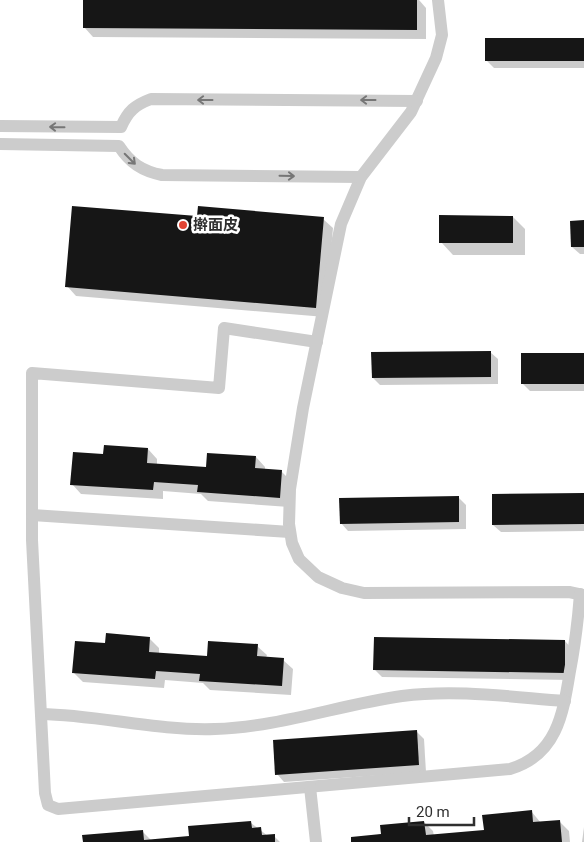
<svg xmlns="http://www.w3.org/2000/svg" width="584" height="842" viewBox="0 0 584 842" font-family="Roboto,'Noto Sans SC',sans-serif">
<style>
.shadow{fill:#0003}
.building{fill:#161616}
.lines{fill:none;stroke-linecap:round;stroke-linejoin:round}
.service{stroke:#ccc;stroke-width:12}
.oneway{stroke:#767676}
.poi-dot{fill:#e34433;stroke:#fff;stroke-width:2}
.labels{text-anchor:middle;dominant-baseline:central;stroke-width:5;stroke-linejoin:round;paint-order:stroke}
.poi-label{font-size:15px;font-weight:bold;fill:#2f2f2f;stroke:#fff;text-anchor:start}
</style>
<rect width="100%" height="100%" fill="#fff"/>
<g class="shadow">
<path d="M 84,0 L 419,0 L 426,8 L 426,39 L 93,37 L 84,27 Z"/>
<path d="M 584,39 L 584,68 L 494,68 L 486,60 Z"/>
<path d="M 513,217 L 525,229 L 525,255 L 453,255 L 441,242 Z"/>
<path d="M 323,219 L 333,228 L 325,317 L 76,296 L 67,286 Z"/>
<path d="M 584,222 L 584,254 L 580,254 L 572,247 Z"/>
<path d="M 490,352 L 498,359 L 498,384 L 380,385 L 373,378 Z"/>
<path d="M 584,354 L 584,391 L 530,391 L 523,384 Z"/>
<path d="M 148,449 L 157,459 L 157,465 L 207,468 L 256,457 L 265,467 L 265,470 L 281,471 L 291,481 L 289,507 L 208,501 L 201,494 L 163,491 L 163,499 L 81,494 L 72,484 L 104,456 Z"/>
<path d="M 584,494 L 584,531 L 501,532 L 493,525 Z"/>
<path d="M 458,497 L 466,505 L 466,529 L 348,531 L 341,523 Z"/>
<path d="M 149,638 L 159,648 L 159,654 L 208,657 L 257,646 L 267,655 L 266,658 L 283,660 L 293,669 L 291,695 L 210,690 L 203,683 L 165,680 L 164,688 L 83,682 L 74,673 L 106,644 Z"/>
<path d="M 565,641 L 572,649 L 572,680 L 382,677 L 374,669 Z"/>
<path d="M 416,731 L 424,739 L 426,772 L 284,782 L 277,774 Z"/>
<path d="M 531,811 L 541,823 L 559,821 L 569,831 L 570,842 L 352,842 L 424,822 L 433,831 L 434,836 L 485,831 Z"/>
<path d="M 251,823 L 268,836 L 274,836 L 280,842 L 84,842 L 143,832 L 152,841 L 191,837 Z"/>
<path d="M 584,827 L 584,842 L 582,842 Z"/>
</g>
<g class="building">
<path d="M 83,0 L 417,0 L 417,30 L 83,28 Z"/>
<rect x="485" y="38" width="99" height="23"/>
<path d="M 72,206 L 197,216 L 198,206 L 324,217 L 316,308 L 65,287 Z"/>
<path d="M 439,215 L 513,216 L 513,243 L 439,243 Z"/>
<path d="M 584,220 L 584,247 L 571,247 L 570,221 Z"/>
<path d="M 491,351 L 491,377 L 372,378 L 371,352 Z"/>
<rect x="521" y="353" width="63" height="31"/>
<path d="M 104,445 L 148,448 L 147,463 L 206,467 L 207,453 L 256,456 L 255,468 L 282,470 L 280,498 L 197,492 L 198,485 L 154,482 L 153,490 L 70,485 L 73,452 L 103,454 Z"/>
<path d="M 584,493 L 584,524 L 492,525 L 492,494 Z"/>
<path d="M 459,496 L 459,522 L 340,524 L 339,498 Z"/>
<path d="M 106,633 L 150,637 L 149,652 L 207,656 L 208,641 L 258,644 L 257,656 L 284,658 L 282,686 L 199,681 L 200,674 L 156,671 L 155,679 L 72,673 L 75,641 L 105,643 Z"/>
<path d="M 374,637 L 565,640 L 565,673 L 373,670 Z"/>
<path d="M 417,730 L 419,765 L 275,775 L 273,740 Z"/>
<path d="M 532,810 L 533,822 L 560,820 L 562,842 L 351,842 L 351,837 L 381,834 L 380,825 L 424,821 L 426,835 L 484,830 L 482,815 Z"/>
<path d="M 251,821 L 252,828 L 261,827 L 262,835 L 275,834 L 275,842 L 83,842 L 82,835 L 143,830 L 144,840 L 189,836 L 188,826 Z"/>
</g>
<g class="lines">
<g class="service">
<path d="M 438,0 L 442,35 L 436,58 L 411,112 L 361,177 L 341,224 L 303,408 L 290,489 L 289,524 L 292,543 L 299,559 L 318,577 L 342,588 L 364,593 L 569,592 L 584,595"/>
<path d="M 0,126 L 121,127 C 128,111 135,105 151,99 L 417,101"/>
<path d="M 0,144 L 119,146 C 130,163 142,171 162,175 L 361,177"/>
<path d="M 317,342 L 224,328 L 219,388 L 32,373 L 32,540 L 45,793 L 48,805 L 58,809 L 510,769 C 557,755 563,714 570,671 C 575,645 578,620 580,594"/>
<path d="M 32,515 L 290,532"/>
<path d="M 41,714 C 99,715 156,731 215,729 C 279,727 339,705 402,696 C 456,689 511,697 565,701"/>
<path d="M 310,787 L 316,842"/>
</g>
</g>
<defs><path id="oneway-shaft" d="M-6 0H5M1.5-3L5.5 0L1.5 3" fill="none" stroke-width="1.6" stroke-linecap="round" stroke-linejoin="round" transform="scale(1.25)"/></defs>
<g class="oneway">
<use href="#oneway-shaft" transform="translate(205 100) rotate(-180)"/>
<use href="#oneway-shaft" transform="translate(368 100) rotate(-180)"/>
<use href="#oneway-shaft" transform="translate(57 127) rotate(-179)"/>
<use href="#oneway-shaft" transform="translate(130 159) rotate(45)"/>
<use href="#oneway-shaft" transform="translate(287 176) rotate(1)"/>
</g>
<circle class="poi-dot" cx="183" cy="225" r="5"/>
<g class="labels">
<g class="poi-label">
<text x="193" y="225">擀面皮</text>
</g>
</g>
<path d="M409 817v8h65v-8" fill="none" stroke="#2f2f2f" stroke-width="2.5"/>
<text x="416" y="817" font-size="15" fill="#2f2f2f" stroke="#ffffff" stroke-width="4" paint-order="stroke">20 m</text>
</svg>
